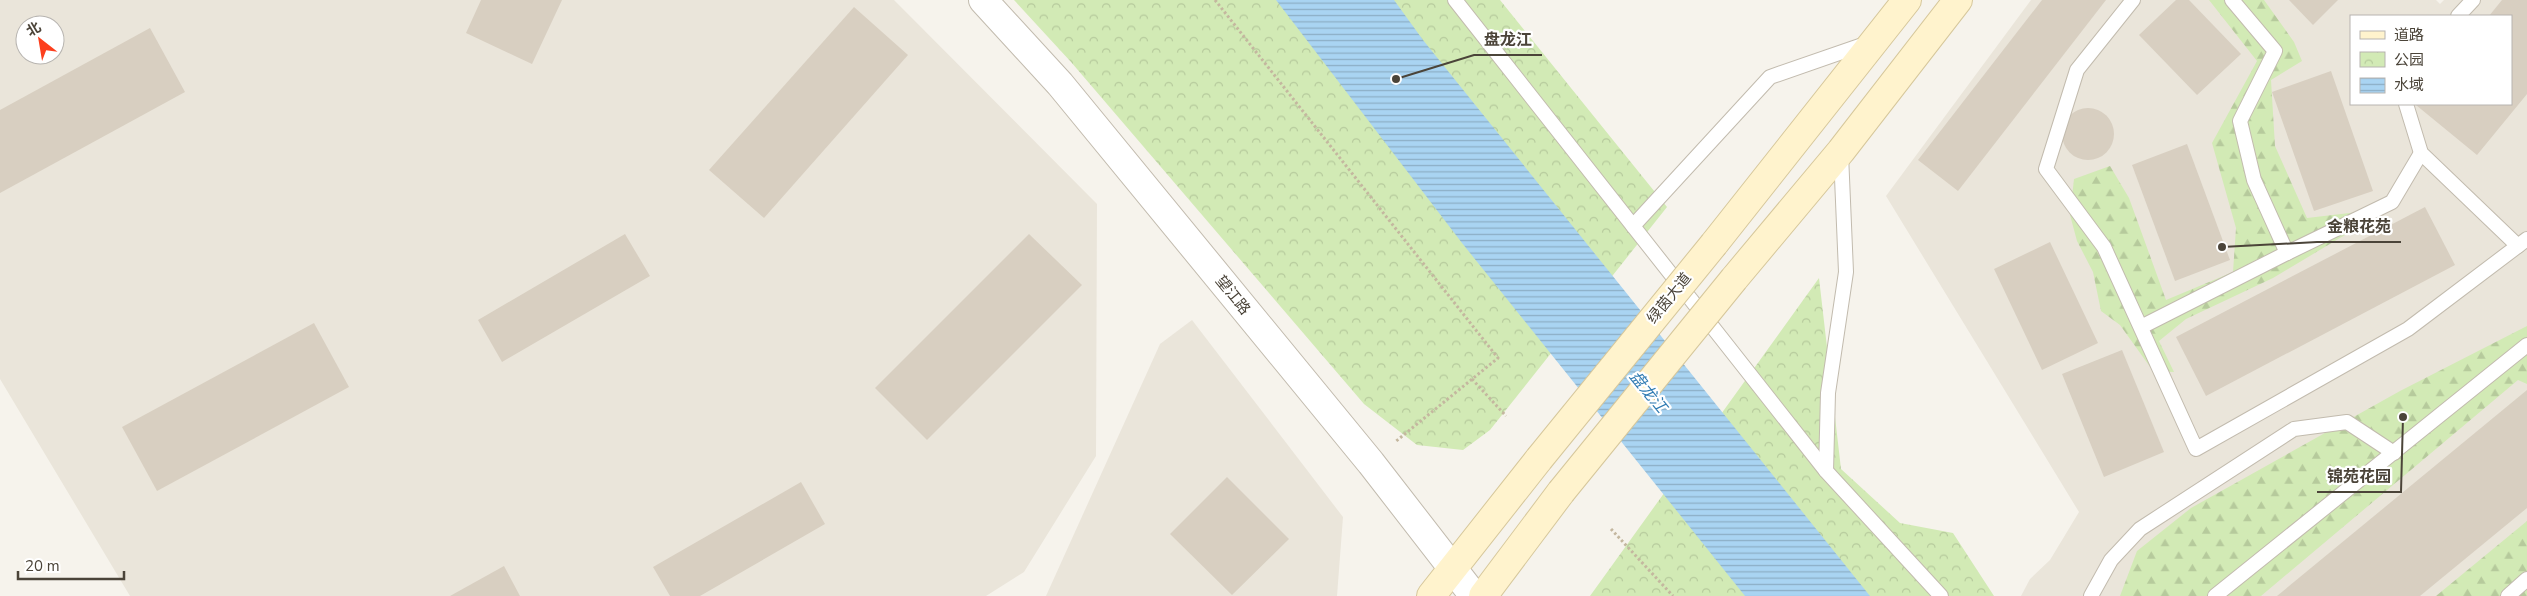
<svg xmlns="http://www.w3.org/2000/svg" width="2527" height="596" viewBox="0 0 2527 596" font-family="'Nunito Sans','Noto Sans SC',sans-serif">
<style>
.residential{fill:#eae5da;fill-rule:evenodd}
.forest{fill:url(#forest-firs)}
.park{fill:url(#park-crowns)}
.water{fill:url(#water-rules)}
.building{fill:#d8cfc1}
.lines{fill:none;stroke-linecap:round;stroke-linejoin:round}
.lane-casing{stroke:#c2bbae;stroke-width:16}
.street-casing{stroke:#c2bbae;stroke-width:30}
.secondary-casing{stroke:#d6c79b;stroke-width:30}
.path{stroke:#c4b79f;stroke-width:3;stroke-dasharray:2.5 2.5;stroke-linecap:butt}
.lane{stroke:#fff;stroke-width:14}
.street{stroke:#fff;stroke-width:28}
.secondary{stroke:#fff3cd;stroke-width:28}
.secondary-bridge-casing{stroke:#d6c79b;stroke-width:30;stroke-linecap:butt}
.secondary-bridge{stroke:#fff3cd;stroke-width:28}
.labels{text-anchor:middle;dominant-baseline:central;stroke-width:4.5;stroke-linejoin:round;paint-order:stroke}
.street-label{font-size:15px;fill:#4b4439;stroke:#fff}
.water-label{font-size:16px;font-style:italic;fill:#2e7ab2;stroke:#fff}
.leader{fill:none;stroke:#4b4439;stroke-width:2}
.callout-dot{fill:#4b4439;stroke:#fff;stroke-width:2}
.callout-label{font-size:16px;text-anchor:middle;font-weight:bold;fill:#4b4439;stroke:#fff;stroke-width:4.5;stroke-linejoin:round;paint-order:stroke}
</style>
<defs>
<pattern id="forest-firs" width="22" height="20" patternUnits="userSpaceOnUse" patternTransform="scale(1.25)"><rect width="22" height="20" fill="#d2eab5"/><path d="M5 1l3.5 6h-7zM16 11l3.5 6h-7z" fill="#b6ca9c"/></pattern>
<pattern id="park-crowns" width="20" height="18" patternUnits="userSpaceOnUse" patternTransform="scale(1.25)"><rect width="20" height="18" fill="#d2eab5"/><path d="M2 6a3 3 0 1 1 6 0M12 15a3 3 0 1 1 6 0" fill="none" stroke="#b6ca9c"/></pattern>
<pattern id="water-rules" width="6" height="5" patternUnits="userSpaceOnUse" patternTransform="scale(1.25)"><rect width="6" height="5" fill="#a9d4f2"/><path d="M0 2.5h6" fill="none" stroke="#8caec5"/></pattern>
</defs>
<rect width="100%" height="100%" fill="#f6f3ec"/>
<g class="residential">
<path d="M 0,0 L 894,0 L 1097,204 L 1096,456 L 1024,572 L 986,596 L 130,596 L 0,379 ZM 25,25 L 55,25 L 55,55 L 25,55 Z"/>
<path d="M 2031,0 L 2436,0 L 2440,4 L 2444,0 L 2527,0 L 2527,596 L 2021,596 L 2030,579 L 2050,560 L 2079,512 L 1886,196 ZM 2351,16 L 2511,16 L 2511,104 L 2351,104 Z"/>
<path d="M 1192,320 L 1343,517 L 1337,596 L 1046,596 L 1160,344 Z"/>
</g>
<g class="forest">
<path d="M 2209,0 L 2264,0 L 2294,42 L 2302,61 L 2271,80 L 2275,146 L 2307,218 L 2375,210 L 2370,220 L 2273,278 L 2186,319 L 2159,341 L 2174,372 L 2153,371 L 2120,325 L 2101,311 L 2093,272 L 2077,241 L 2070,215 L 2074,179 L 2110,166 L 2129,198 L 2166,300 L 2233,272 L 2236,228 L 2212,143 L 2257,61 Z"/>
<path d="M 2527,326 L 2527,384 L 2518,380 L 2261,596 L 2120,596 L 2137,551 L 2191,508 L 2400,391 Z"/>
<path d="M 2527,521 L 2527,596 L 2436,596 Z"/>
</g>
<g class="park">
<path d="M 1014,0 L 1500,0 L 1667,207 L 1490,430 L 1463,450 L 1417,445 L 1364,404 L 1071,62 Z"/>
<path d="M 1819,278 L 1841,469 L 1900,523 L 1953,533 L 1994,596 L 1590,596 Z"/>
</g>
<path class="water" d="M 1276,0 L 1394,0 L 1423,40 L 1870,596 L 1745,596 L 1462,243 Z"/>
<g class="building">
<path d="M 481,0 L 562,0 L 532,64 L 466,33 Z"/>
<path d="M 2042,0 L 2106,0 L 1958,191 L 1918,160 Z"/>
<path d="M 2176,0 L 2189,0 L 2241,54 L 2197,95 L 2139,35 Z"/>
<path d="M 2289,0 L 2338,0 L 2313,25 Z"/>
<path d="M 2502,0 L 2527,0 L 2527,94 L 2477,155 L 2416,105 L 2511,104 L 2511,16 L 2489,16 Z"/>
<path d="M 854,7 L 908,55 L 764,218 L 709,170 Z"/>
<path d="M 150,28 L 185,92 L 0,193 L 0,110 Z"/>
<path d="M 2331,71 L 2373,191 L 2314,211 L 2272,92 Z"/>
<circle cx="2088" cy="134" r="26"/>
<path d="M 2187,144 L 2230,260 L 2175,281 L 2132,165 Z"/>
<path d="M 2425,207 L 2455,265 L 2206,396 L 2176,337 Z"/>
<path d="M 625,234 L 650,276 L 502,362 L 478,320 Z"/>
<path d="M 1029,234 L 1082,285 L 927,440 L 875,388 Z"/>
<path d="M 2050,242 L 2098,343 L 2042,370 L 1994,269 Z"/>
<path d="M 314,323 L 349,387 L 157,491 L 122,427 Z"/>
<path d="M 2122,350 L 2164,452 L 2104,477 L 2062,374 Z"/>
<path d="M 2527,390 L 2527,508 L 2420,596 L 2277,596 Z"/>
<path d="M 1227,477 L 1289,539 L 1232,595 L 1170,534 Z"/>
<path d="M 801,482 L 825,524 L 700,596 L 670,596 L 653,567 Z"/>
<path d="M 504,566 L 520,596 L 450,596 Z"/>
</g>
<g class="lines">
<defs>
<g id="lane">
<path d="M 1455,0 L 1826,471 L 1941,596"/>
<path d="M 2133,0 L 2077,70 L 2046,169 L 2104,247 L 2196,449 L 2408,329 L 2527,239"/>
<path d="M 2232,0 L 2275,51 L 2240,121 L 2254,180 L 2287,253"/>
<path d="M 2458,16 L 2473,0"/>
<path d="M 2406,104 L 2421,153 L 2518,246"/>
<path d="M 1633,226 L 1770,77 L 1868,43"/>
<path d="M 2141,327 L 2287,253 L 2392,202 L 2421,153"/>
<path d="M 1826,471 L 1828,393 L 1846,272 L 1841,154"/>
<path d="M 2091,596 L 2111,560 L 2140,529 L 2294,429 L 2347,422 L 2394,453"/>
<path d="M 2215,596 L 2527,345"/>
<path d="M 2508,596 L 2527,579"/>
</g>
<path id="street" d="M 983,0 L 1060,84 L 1371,463 L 1474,596"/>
<g id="secondary">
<path d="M 1714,244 L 1907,0"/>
<path d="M 1734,279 L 1841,151 L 1958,0"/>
<path d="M 1431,596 L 1539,459"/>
<path d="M 1483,596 L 1561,492"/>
</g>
</defs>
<use href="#lane" class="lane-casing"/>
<use href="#street" class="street-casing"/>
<use href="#secondary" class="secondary-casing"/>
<g class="path">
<path d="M 1215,0 L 1498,358 L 1395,442"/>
<path d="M 1472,379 L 1506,416"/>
<path d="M 1611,529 L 1673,596"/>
</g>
<use href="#lane" class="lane"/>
<use href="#street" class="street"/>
<use href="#secondary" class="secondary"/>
<defs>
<g id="secondary-bridge">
<path d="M 1539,459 L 1714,244"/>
<path d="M 1561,492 L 1734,279"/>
</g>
</defs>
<use href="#secondary-bridge" class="secondary-bridge-casing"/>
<use href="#secondary-bridge" class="secondary-bridge"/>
</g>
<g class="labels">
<g class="street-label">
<text transform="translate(1233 295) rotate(51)">望江路</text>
<text transform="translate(1669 298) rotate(-51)">绿茵大道</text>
</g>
<g class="water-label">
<text transform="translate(1648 392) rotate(51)">盘龙江</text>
</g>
</g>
<path class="leader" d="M1396 79L1474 55H1542M2222 247L2317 242H2401M2403 417L2401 492H2317"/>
<g class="callout-dot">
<circle cx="1396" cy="79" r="5"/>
<circle cx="2222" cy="247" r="5"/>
<circle cx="2403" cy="417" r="5"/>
</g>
<g class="callout-label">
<text x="1508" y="45">盘龙江</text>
<text x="2359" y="232">金粮花苑</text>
<text x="2359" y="482">锦苑花园</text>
</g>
<rect x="2350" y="15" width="162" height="90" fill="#ffffff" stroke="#b7b4b0"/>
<rect x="2360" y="31" width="25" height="8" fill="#fff3cd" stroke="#b7b4b0"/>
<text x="2394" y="40" font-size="15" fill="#4b4439">道路</text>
<rect x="2360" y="52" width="25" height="15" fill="url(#park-crowns)" stroke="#b7b4b0"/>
<text x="2394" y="65" font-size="15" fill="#4b4439">公园</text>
<rect x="2360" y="78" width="25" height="15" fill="url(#water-rules)" stroke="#b7b4b0"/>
<text x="2394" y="90" font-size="15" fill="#4b4439">水域</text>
<g transform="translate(40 40) rotate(329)"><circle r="24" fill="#ffffff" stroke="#b7b4b0"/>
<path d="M0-4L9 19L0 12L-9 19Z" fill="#fc3f1d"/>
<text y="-8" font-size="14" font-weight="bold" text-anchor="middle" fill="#4b4439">北</text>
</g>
<path d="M18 571v8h106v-8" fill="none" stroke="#4b4439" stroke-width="2.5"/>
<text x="25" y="571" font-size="15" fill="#4b4439" stroke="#ffffff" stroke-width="4" paint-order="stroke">20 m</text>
</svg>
